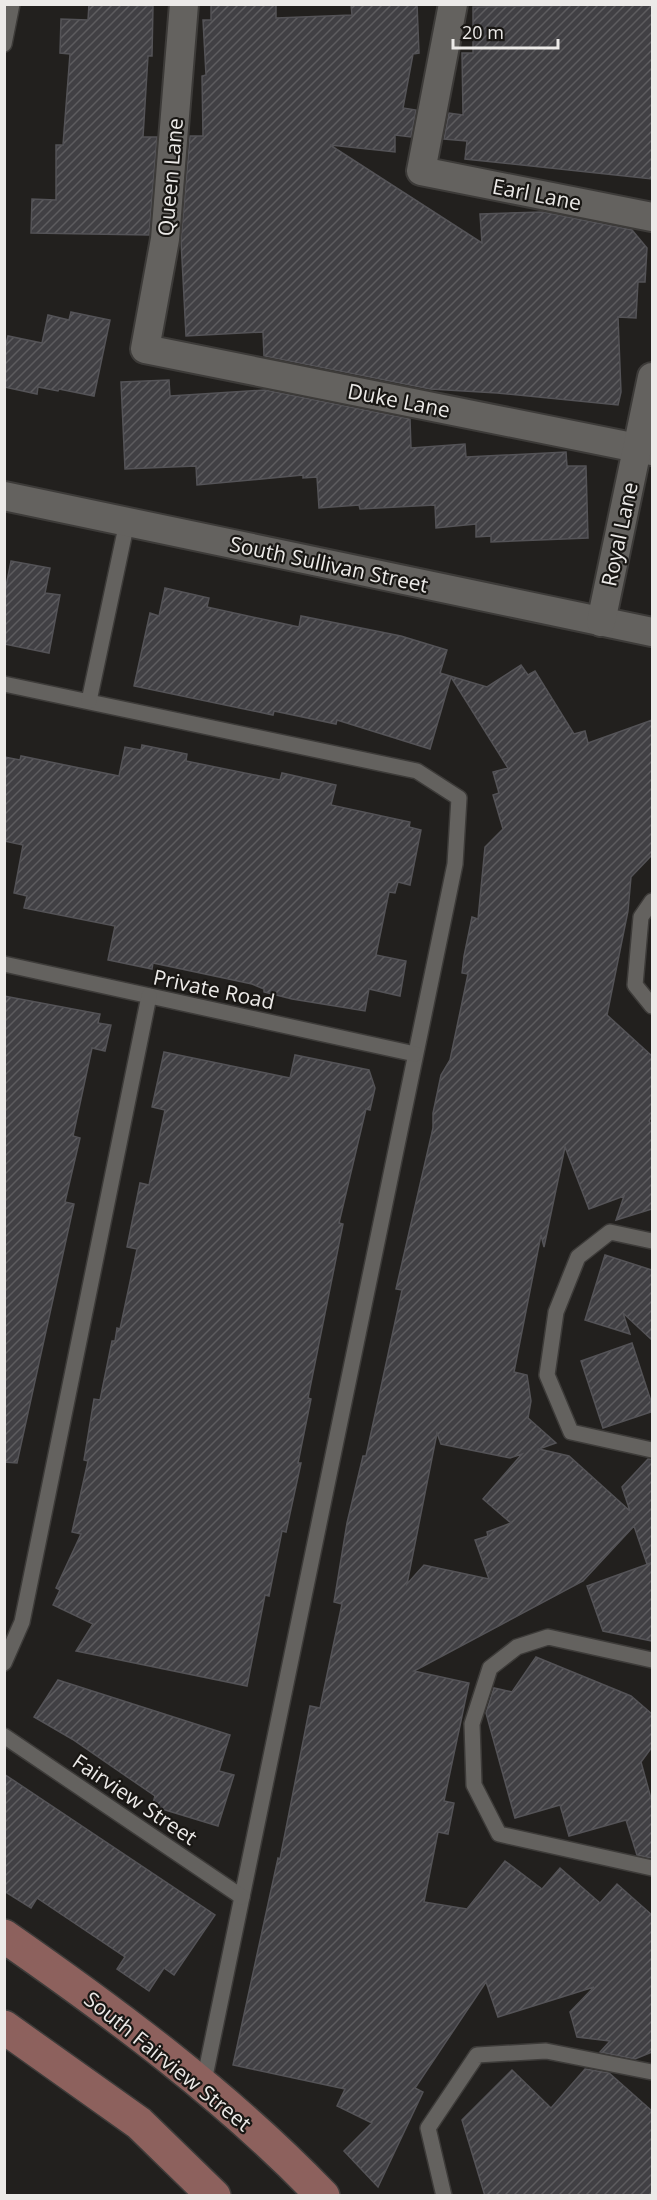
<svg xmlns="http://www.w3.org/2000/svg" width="657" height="2200" viewBox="0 0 657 2200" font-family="'Open Sans',sans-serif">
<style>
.building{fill:url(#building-hatch);stroke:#545357;stroke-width:1.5;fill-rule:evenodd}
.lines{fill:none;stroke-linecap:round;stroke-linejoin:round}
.service-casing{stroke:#3d3b39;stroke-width:18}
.minor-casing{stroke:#3d3b39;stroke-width:32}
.secondary-casing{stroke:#3d3b39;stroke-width:36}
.service{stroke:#64625f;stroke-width:15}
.minor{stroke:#64625f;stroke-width:28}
.secondary{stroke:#8d615d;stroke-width:33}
.labels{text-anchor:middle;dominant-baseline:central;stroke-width:4.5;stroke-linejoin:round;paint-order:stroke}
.street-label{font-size:21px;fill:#eceae8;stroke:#191714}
</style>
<defs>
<pattern id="building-hatch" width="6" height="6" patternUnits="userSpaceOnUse" patternTransform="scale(1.5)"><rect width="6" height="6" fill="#414044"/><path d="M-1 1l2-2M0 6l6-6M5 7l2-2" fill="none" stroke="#5d5c5f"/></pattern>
</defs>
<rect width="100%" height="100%" fill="#22201e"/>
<g class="building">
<path d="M 89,4 L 153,6 L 152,56 L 148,56 L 143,137 L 157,137 L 149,235 L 31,233 L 32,199 L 56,200 L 56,145 L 63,145 L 70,54 L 60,53 L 61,19 L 88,20 Z"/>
<path d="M 211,4 L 276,4 L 276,18 L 352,15 L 351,4 L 417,4 L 419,53 L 413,54 L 403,108 L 416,110 L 411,137 L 395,135 L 395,152 L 330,145 L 482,243 L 480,214 L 543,212 L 632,230 L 647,248 L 645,282 L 638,282 L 636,318 L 618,317 L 621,392 L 618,405 L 497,393 L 430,389 L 264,356 L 263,332 L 186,336 L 181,240 L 190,136 L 203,136 L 202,76 L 206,75 L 203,20 L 211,20 Z"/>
<path d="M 652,4 L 652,179 L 465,159 L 467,141 L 444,139 L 449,113 L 463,115 L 462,53 L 473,53 L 473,7 Z"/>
<path d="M 71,312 L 110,320 L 94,396 L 59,389 L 58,391 L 38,387 L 37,394 L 4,387 L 4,352 L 8,336 L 42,343 L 48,315 L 69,320 Z"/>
<path d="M 169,380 L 170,396 L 265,390 L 410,419 L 411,448 L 465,444 L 466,457 L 566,452 L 567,466 L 586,466 L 588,538 L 491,542 L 491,536 L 476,537 L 476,524 L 436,528 L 435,505 L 360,509 L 359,505 L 319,508 L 317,477 L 303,478 L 303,475 L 197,485 L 196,466 L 125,469 L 121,382 Z"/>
<path d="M 11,561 L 50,568 L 45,593 L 60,595 L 49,653 L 4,644 L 4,596 Z"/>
<path d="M 165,588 L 209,598 L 207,607 L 299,627 L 301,616 L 401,636 L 447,650 L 440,673 L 487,687 L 521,665 L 528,675 L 535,671 L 574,734 L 585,731 L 588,743 L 652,720 L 652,855 L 631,877 L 628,911 L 607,1015 L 652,1056 L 652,1116 L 649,1121 L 652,1125 L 652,1209 L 616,1220 L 624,1196 L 589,1209 L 565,1147 L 544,1247 L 541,1235 L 514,1372 L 527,1375 L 531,1401 L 528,1418 L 556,1443 L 539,1449 L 569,1456 L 630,1511 L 622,1487 L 648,1459 L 652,1459 L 652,1641 L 603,1631 L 587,1586 L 651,1563 L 647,1564 L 634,1526 L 583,1581 L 414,1671 L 469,1683 L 444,1801 L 454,1803 L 448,1834 L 438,1832 L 424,1902 L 467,1909 L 505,1861 L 542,1889 L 560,1868 L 600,1903 L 617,1884 L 652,1915 L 652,2052 L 635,2059 L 600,2052 L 610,2041 L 577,2037 L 570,2012 L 594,1987 L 498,2017 L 486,1982 L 415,2088 L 423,2092 L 378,2187 L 344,2151 L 372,2123 L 337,2106 L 345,2089 L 233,2065 L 278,1858 L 280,1859 L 310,1706 L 320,1708 L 342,1604 L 334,1602 L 347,1523 L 363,1456 L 366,1456 L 402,1290 L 396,1289 L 433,1128 L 433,1113 L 441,1075 L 450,1060 L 468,974 L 462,973 L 464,956 L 472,917 L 478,919 L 485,847 L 503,829 L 493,795 L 499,793 L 493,772 L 508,768 L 451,677 L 430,749 L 337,720 L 336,724 L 274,711 L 273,715 L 134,686 L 150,613 L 159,616 ZM 437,1433 L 441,1444 L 510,1458 L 522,1454 L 483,1499 L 511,1523 L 487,1532 L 488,1536 L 475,1540 L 489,1579 L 424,1565 L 407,1584 Z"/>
<path d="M 142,745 L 187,754 L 186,761 L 280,780 L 282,773 L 336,785 L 331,805 L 410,822 L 409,827 L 421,830 L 410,885 L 398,882 L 395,893 L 389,892 L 376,955 L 406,961 L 400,996 L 369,989 L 365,1011 L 292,999 L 264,992 L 264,989 L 252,984 L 153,963 L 152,969 L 108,960 L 115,926 L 24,908 L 27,896 L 14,893 L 23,845 L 4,841 L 4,757 L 20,760 L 21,756 L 119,776 L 125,747 L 141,750 Z"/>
<path d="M 4,996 L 100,1014 L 98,1023 L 111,1025 L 105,1051 L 92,1048 L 73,1136 L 80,1138 L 65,1202 L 74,1204 L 17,1463 L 4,1462 Z"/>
<path d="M 164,1052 L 290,1078 L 295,1055 L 369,1070 L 375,1088 L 370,1110 L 366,1109 L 339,1223 L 343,1224 L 308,1398 L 311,1399 L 298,1463 L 301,1463 L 286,1532 L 282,1531 L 269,1596 L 265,1595 L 247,1686 L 76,1651 L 93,1624 L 53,1605 L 60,1590 L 56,1588 L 81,1534 L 72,1532 L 88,1461 L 84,1460 L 94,1399 L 100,1400 L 112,1341 L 115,1341 L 117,1328 L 120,1329 L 137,1249 L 127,1247 L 140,1183 L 149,1185 L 165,1110 L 152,1107 Z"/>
<path d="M 605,1255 L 652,1270 L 652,1340 L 623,1313 L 630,1334 L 585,1320 Z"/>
<path d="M 632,1343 L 651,1401 L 651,1412 L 603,1428 L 581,1361 Z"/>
<path d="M 536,1657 L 631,1696 L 652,1714 L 652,1747 L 641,1762 L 652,1802 L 652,1858 L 637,1855 L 626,1820 L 569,1836 L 560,1805 L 515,1818 L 486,1713 L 494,1688 L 512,1692 Z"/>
<path d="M 58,1680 L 230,1735 L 219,1771 L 234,1775 L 218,1826 L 152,1806 L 155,1796 L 72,1739 L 34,1717 Z"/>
<path d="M 4,1774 L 215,1915 L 174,1975 L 164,1968 L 149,1991 L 117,1969 L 125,1957 L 37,1898 L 31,1908 L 4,1891 Z"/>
<path d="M 585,2069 L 609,2073 L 652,2111 L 652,2196 L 485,2196 L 462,2120 L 512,2070 L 551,2108 Z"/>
</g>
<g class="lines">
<defs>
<g id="service">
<path d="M 4,44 L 12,4"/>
<path d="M 4,684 L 417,771 L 459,798 L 455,864 L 203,2086"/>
<path d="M 89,701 L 127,522"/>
<path d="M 652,901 L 641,917 L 635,985 L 652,1006"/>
<path d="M 4,964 L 415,1054"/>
<path d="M 652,1241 L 610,1232 L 578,1257 L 556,1312 L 547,1375 L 571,1432 L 652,1450"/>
<path d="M 652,1660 L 548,1637 L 517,1647 L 490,1668 L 472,1724 L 474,1785 L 499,1834 L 652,1868"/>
<path d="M 4,1663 L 22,1622 L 149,996"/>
<path d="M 4,1736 L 242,1897"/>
<path d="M 444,2196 L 428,2128 L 477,2055 L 546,2051 L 652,2072"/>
</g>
<g id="minor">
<path d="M 184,4 L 165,239 L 145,349 L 652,451"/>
<path d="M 453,4 L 421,171 L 652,217"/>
<path d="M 4,496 L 652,632"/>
<path d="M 601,622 L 652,377"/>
</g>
<g id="secondary">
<path d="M 4,1936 C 116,2014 228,2097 323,2196"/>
<path d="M 4,2027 L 139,2123 L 214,2196"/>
</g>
</defs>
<use href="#service" class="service-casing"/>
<use href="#minor" class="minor-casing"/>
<use href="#secondary" class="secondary-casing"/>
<use href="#service" class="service"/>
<use href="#minor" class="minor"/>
<use href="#secondary" class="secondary"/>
</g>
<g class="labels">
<g class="street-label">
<text transform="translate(170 177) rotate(-85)">Queen Lane</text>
<text transform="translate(537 194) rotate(11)">Earl Lane</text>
<text transform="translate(399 400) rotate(11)">Duke Lane</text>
<text transform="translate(619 534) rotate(-78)">Royal Lane</text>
<text transform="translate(329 564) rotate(12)">South Sullivan Street</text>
<text transform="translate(214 989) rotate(12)">Private Road</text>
<text transform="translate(135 1799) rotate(34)">Fairview Street</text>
<text transform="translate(168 2061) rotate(39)">South Fairview Street</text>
</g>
</g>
<rect width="657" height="2200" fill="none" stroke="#eceae8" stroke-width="12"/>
<path d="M453 39v9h105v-9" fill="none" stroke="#eceae8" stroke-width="3"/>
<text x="462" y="39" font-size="18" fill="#eceae8" stroke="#191714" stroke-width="4.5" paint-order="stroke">20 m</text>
</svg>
